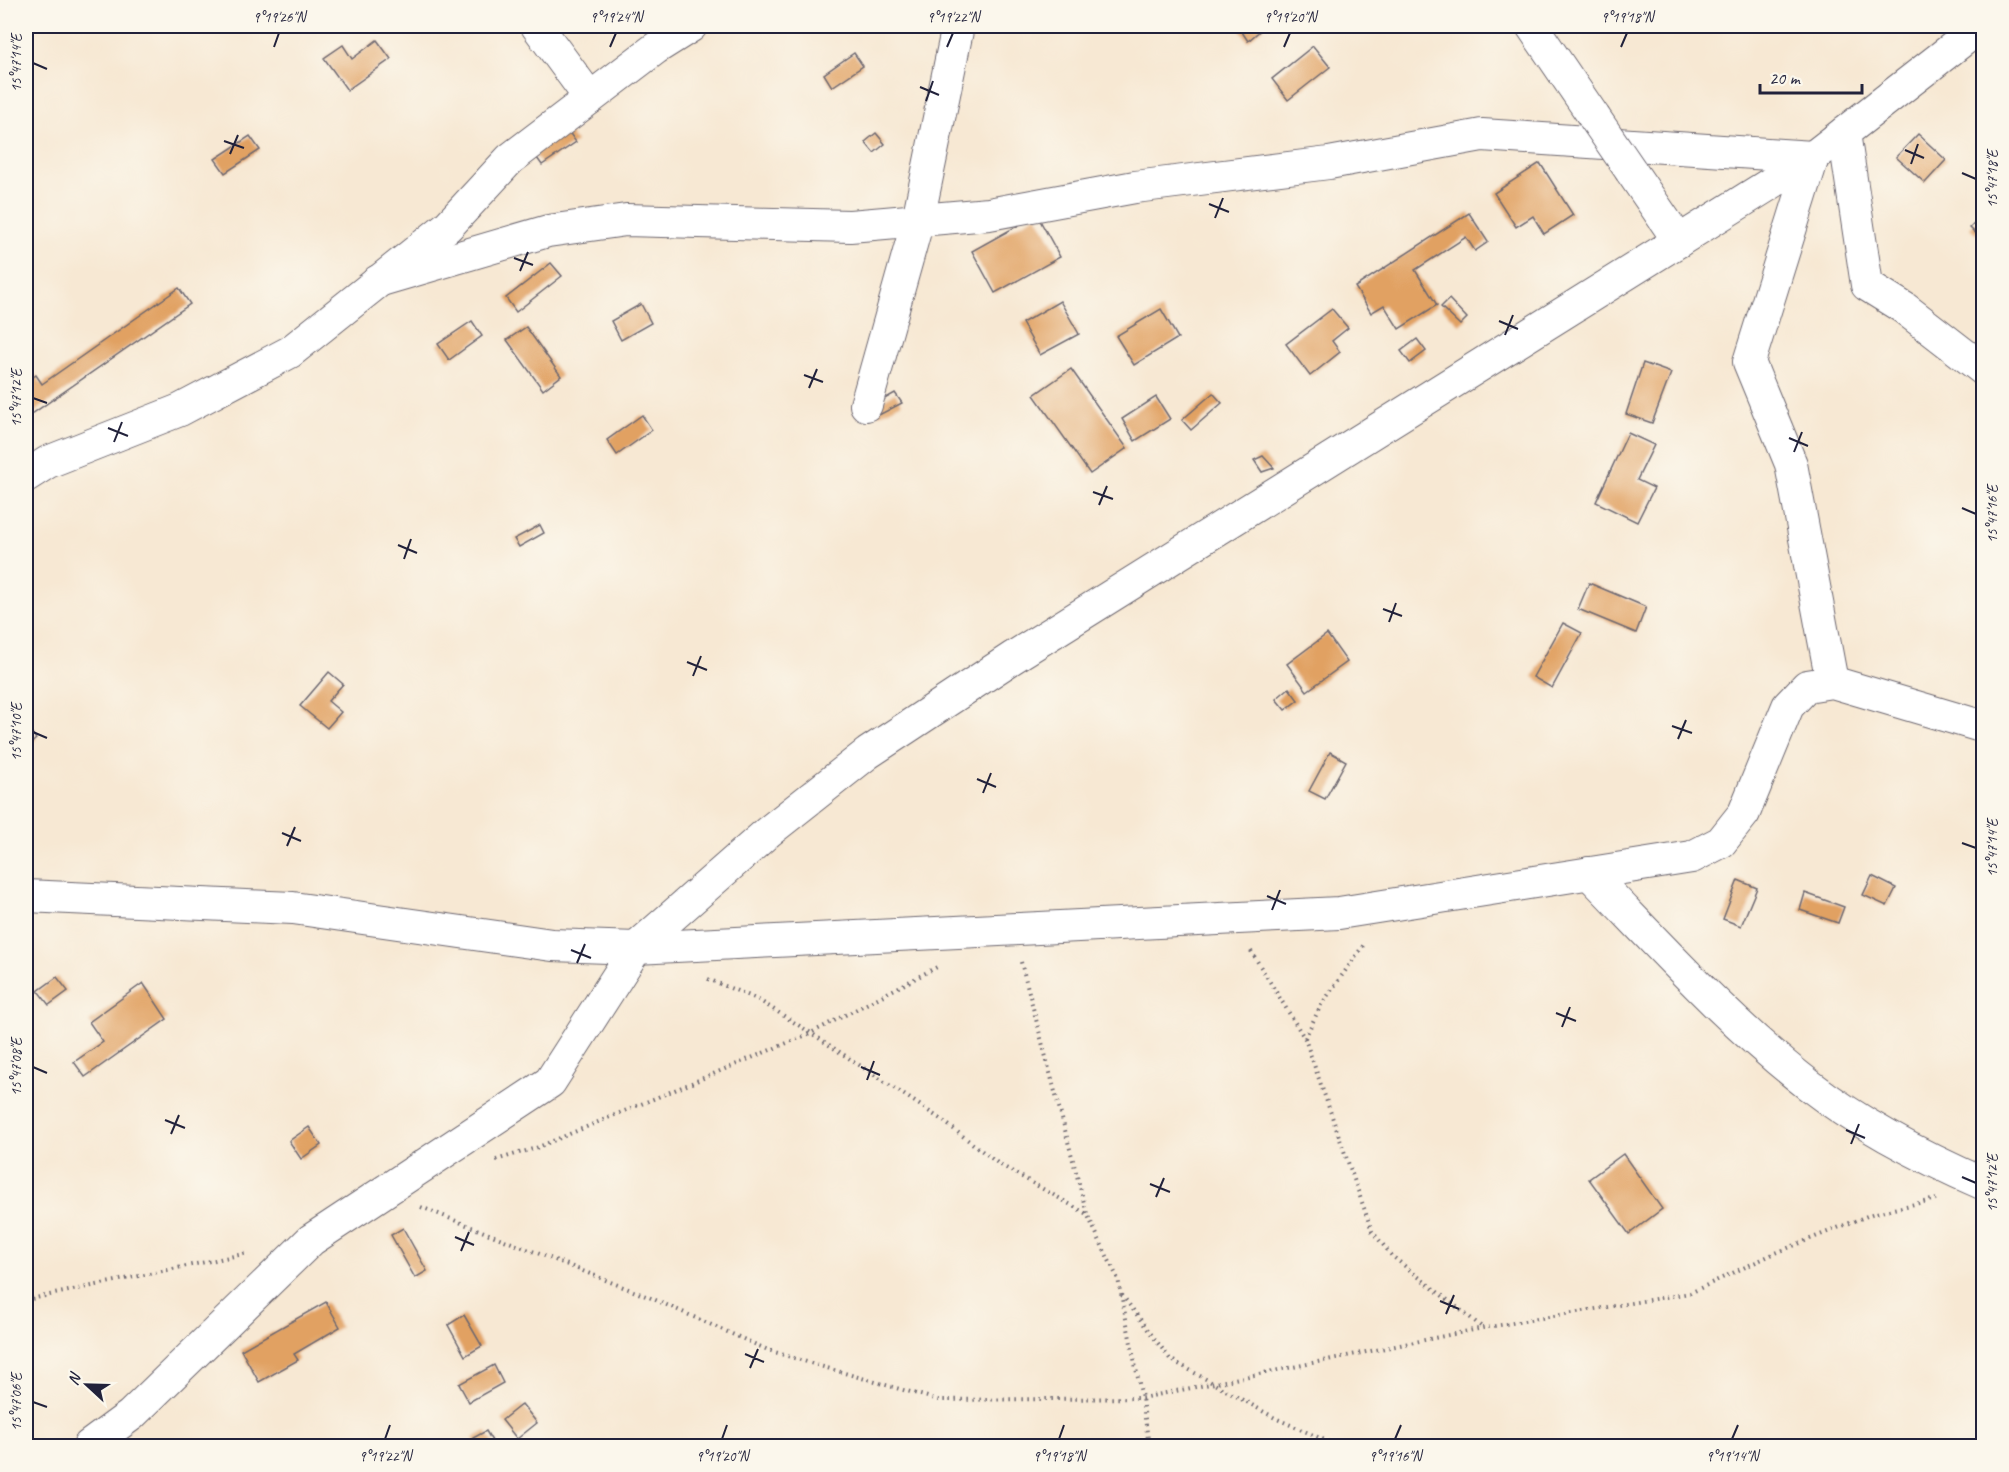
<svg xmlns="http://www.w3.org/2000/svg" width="2009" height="1472" viewBox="0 0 2009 1472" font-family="Caveat,sans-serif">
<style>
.building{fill:#e1a162}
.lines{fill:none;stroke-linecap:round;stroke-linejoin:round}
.minor-casing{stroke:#6d6770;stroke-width:34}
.path{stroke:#6d6770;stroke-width:4;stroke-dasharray:1.5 4.5;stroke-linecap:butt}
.minor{stroke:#fff;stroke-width:32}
.minor-bridge-casing{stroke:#6d6770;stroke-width:34;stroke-linecap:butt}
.minor-bridge{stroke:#fff;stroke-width:32}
.ticks{fill:none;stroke:#22223b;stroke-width:2}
.neatline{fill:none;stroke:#22223b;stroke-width:2}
.ticks-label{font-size:15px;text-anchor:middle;fill:#22223b}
</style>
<rect width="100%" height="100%" fill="#fbf7ec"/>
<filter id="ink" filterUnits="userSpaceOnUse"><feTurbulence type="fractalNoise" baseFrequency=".0167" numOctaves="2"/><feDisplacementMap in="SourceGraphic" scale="12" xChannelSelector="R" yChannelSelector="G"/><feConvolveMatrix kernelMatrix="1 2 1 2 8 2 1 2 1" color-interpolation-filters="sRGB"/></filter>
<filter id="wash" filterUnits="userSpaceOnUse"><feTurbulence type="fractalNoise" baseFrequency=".008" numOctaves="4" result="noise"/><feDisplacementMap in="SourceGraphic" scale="24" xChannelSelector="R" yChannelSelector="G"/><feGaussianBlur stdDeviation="1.35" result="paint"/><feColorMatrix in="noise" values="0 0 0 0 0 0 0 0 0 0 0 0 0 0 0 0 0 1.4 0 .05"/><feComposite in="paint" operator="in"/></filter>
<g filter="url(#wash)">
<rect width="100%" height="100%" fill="#f7e8d3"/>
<g id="blocks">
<g class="building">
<path d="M 1238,26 L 1263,26 L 1264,27 L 1248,41 Z"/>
<path d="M 377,40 L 391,59 L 347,90 L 324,58 L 343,45 L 352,59 Z"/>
<path d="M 1313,46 L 1330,67 L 1288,100 L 1272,79 Z"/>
<path d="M 854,53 L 863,66 L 832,87 L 824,74 Z"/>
<path d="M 566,128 L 576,142 L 542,165 L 532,151 Z"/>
<path d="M 876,133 L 885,144 L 874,153 L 865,142 Z"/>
<path d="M 1918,134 L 1946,160 L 1925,183 L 1896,157 Z"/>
<path d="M 250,136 L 260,150 L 225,173 L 215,159 Z"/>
<path d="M 1540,163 L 1573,215 L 1544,234 L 1533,216 L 1516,227 L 1494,193 Z"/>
<path d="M 1469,213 L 1488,242 L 1475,251 L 1466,237 L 1415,270 L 1437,305 L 1399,329 L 1384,305 L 1371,313 L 1355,287 Z"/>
<path d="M 1984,214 L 1984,241 L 1970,228 Z"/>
<path d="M 1037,215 L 1060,257 L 995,293 L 972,251 Z"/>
<path d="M 551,263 L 562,276 L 516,312 L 506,298 Z"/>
<path d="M 179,288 L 190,304 L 26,418 L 26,382 L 36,375 L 42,384 Z"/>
<path d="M 1449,299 L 1467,318 L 1460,325 L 1441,307 Z"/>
<path d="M 1060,301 L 1079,334 L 1040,355 L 1022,323 Z"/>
<path d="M 641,304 L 651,323 L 621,340 L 611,321 Z"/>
<path d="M 1161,309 L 1178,338 L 1134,365 L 1116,336 Z"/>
<path d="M 1332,309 L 1348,328 L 1332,341 L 1340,352 L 1310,376 L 1286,344 Z"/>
<path d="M 472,321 L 482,336 L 449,360 L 438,344 Z"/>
<path d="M 526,327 L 561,376 L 543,390 L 507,340 Z"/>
<path d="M 1417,339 L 1426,351 L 1410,363 L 1401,351 Z"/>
<path d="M 1643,363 L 1671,373 L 1652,423 L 1626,414 Z"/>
<path d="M 1071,369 L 1127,448 L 1090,474 L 1034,395 Z"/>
<path d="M 895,393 L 902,403 L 879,415 L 874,405 Z"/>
<path d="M 1213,393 L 1222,403 L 1191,430 L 1182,420 Z"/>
<path d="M 1156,397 L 1170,419 L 1135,441 L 1122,419 Z"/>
<path d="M 642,415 L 652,430 L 617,455 L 607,440 Z"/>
<path d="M 1628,433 L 1654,445 L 1637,480 L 1654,488 L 1637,522 L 1596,502 Z"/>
<path d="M 1263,456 L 1274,468 L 1262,472 L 1254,460 Z"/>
<path d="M 540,525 L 544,533 L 519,547 L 514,539 Z"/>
<path d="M 1589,583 L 1646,607 L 1636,633 L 1578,609 Z"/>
<path d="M 1563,623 L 1582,633 L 1552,688 L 1533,677 Z"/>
<path d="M 1327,634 L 1347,662 L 1307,691 L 1287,664 Z"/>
<path d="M 329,672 L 343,684 L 328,701 L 341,712 L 327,728 L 300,706 Z"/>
<path d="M 1289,688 L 1298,700 L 1285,710 L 1276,699 Z"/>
<path d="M 26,725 L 36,739 L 26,748 Z"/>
<path d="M 1330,752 L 1346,761 L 1325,799 L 1309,791 Z"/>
<path d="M 1872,876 L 1896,888 L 1887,906 L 1863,895 Z"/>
<path d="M 1738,880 L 1757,888 L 1741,926 L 1723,919 Z"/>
<path d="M 1805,893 L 1844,907 L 1838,923 L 1800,910 Z"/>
<path d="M 57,977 L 68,991 L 49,1005 L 38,991 Z"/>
<path d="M 143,983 L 167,1019 L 85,1077 L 74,1062 L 103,1042 L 89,1022 Z"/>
<path d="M 309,1127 L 321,1145 L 301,1159 L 289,1141 Z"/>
<path d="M 1623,1154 L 1662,1209 L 1629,1234 L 1589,1179 Z"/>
<path d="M 403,1228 L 427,1271 L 415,1278 L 391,1235 Z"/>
<path d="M 326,1302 L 340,1327 L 294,1354 L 298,1360 L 259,1382 L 241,1350 Z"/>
<path d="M 464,1315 L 482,1346 L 465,1356 L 448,1325 Z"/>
<path d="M 494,1365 L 503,1383 L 469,1402 L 459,1384 Z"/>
<path d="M 522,1404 L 537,1423 L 517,1439 L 502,1420 Z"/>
<path d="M 486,1431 L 495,1446 L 477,1446 L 473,1438 Z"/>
</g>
</g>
</g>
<g filter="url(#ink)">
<use href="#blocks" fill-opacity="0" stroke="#6d6770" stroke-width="1.5"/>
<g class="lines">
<defs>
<g id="minor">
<path d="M 537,26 L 590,98"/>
<path d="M 1532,26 L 1594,117"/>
<path d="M 1844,133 L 1867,285 L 1904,308 L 1984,370"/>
<path d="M 1631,171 L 1679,241"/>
<path d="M 378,281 L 548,231 L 626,220 L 850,226 L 989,214 L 1135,187 L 1329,163 L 1482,135 L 1813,157 L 1749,362 L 1791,464 L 1832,682"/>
<path d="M 866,405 L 918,220 L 958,26"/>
<path d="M 26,476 L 48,462 L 180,410 L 290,352 L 448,226 L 510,159 L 656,48 L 691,26"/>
<path d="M 1589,873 C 1660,946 1729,1023 1809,1085 C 1862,1126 1922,1157 1984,1184"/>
<path d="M 26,896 L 293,908 L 552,945 L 636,948 L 1339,913 L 1692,857 L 1721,842 L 1744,813 L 1788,706 L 1807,686 L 1832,682 L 1984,727"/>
<path d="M 89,1446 L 131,1415 L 311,1240 L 550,1082 L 636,948 L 768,832 L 868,753 L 1012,658 L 1813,157 L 1981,26"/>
</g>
</defs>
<use href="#minor" class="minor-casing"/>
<g class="path">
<path d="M 1251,951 L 1305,1039 L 1372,1231 L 1392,1256 L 1482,1327"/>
<path d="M 1021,962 L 1087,1214 L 1118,1279 L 1142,1398 L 1149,1446"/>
<path d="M 708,979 L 757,999 L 811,1033 L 942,1120 L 999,1164 L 1087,1214"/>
<path d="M 1305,1038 L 1321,1005 L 1365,943"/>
<path d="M 496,1160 L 536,1148 L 811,1033 L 937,967"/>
<path d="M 421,1207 L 651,1298 L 768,1350 L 820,1366 L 938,1400 L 1050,1399 L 1142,1398 L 1483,1328 L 1690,1293 L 1773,1254 L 1872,1214 L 1936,1199"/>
<path d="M 1122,1295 L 1170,1359 L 1275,1418 L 1338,1446"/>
<path d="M 26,1300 L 248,1253"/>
</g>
<use href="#minor" class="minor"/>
<defs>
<path id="minor-bridge" d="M 1594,117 L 1631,171"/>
</defs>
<use href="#minor-bridge" class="minor-bridge-casing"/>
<use href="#minor-bridge" class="minor-bridge"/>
</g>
</g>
<path class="ticks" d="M 274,47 L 279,33M 610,47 L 616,33M 947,47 L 953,33M 1284,47 L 1290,33M 1621,47 L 1627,33M 33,63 L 47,69M 920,87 L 939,95M 926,101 L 933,81M 224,141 L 244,148M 1905,150 L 1924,158M 230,154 L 238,135M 1911,164 L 1918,144M 1962,173 L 1976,179M 1209,204 L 1229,212M 1215,218 L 1223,198M 514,258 L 533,265M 520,271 L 528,252M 1499,321 L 1518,329M 1505,335 L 1513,315M 804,375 L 823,382M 809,388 L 817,369M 33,398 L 47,403M 108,428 L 128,436M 1789,438 L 1808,446M 114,442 L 122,422M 1794,452 L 1802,432M 1093,492 L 1113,499M 1099,505 L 1107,486M 1962,508 L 1976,514M 398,545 L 417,553M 404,559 L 411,539M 1383,609 L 1402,616M 1389,622 L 1396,603M 687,662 L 707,670M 693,676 L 701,656M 1672,726 L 1692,733M 33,732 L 47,738M 1678,739 L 1686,720M 977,779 L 996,787M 983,793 L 991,773M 282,833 L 301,841M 1962,843 L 1976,848M 287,846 L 295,827M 1267,896 L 1286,904M 1272,910 L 1280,890M 571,950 L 591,958M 577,963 L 585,944M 1556,1013 L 1576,1021M 1562,1027 L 1570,1007M 33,1067 L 47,1073M 861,1067 L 880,1075M 867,1080 L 874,1061M 165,1120 L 185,1128M 1846,1130 L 1865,1138M 171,1134 L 179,1115M 1851,1144 L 1859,1124M 1962,1177 L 1976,1183M 1150,1184 L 1170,1192M 1156,1197 L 1164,1178M 455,1237 L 474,1245M 461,1251 L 469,1232M 1440,1301 L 1459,1309M 1446,1314 L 1454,1295M 745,1354 L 764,1362M 750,1368 L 758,1349M 33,1402 L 47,1407M 385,1439 L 390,1425M 722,1439 L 727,1425M 1059,1439 L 1064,1425M 1395,1439 L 1401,1425M 1732,1439 L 1738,1425"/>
<rect width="2009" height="1472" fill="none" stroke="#fbf7ec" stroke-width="66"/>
<g transform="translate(87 1385) rotate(292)" stroke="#fbf7ec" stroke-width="4.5" paint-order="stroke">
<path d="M0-4.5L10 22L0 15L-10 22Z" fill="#22223b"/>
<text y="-9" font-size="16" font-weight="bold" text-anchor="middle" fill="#22223b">N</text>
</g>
<path d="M1760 84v9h102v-9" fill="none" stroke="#22223b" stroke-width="3"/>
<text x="1769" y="84" font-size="18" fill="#22223b" stroke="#fbf7ec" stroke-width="4.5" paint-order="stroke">20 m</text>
<rect x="33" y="33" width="1943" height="1406" class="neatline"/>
<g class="ticks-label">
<text x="279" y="22">9°19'26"N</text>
<text x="616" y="22">9°19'24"N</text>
<text x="953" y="22">9°19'22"N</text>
<text x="1290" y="22">9°19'20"N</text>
<text x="1627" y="22">9°19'18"N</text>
<text transform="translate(16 63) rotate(-90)" y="5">15°47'14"E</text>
<text transform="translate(1992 179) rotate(-90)" y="5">15°47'18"E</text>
<text transform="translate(16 398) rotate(-90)" y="5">15°47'12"E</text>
<text transform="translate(1992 514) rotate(-90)" y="5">15°47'16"E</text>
<text transform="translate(16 732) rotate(-90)" y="5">15°47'10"E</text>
<text transform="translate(1992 848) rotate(-90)" y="5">15°47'14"E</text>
<text transform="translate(16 1067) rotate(-90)" y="5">15°47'08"E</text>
<text transform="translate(1992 1183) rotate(-90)" y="5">15°47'12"E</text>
<text transform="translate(16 1402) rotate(-90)" y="5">15°47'06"E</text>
<text x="385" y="1461">9°19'22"N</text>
<text x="722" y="1461">9°19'20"N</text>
<text x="1059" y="1461">9°19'18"N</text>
<text x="1395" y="1461">9°19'16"N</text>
<text x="1732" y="1461">9°19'14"N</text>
</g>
</svg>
